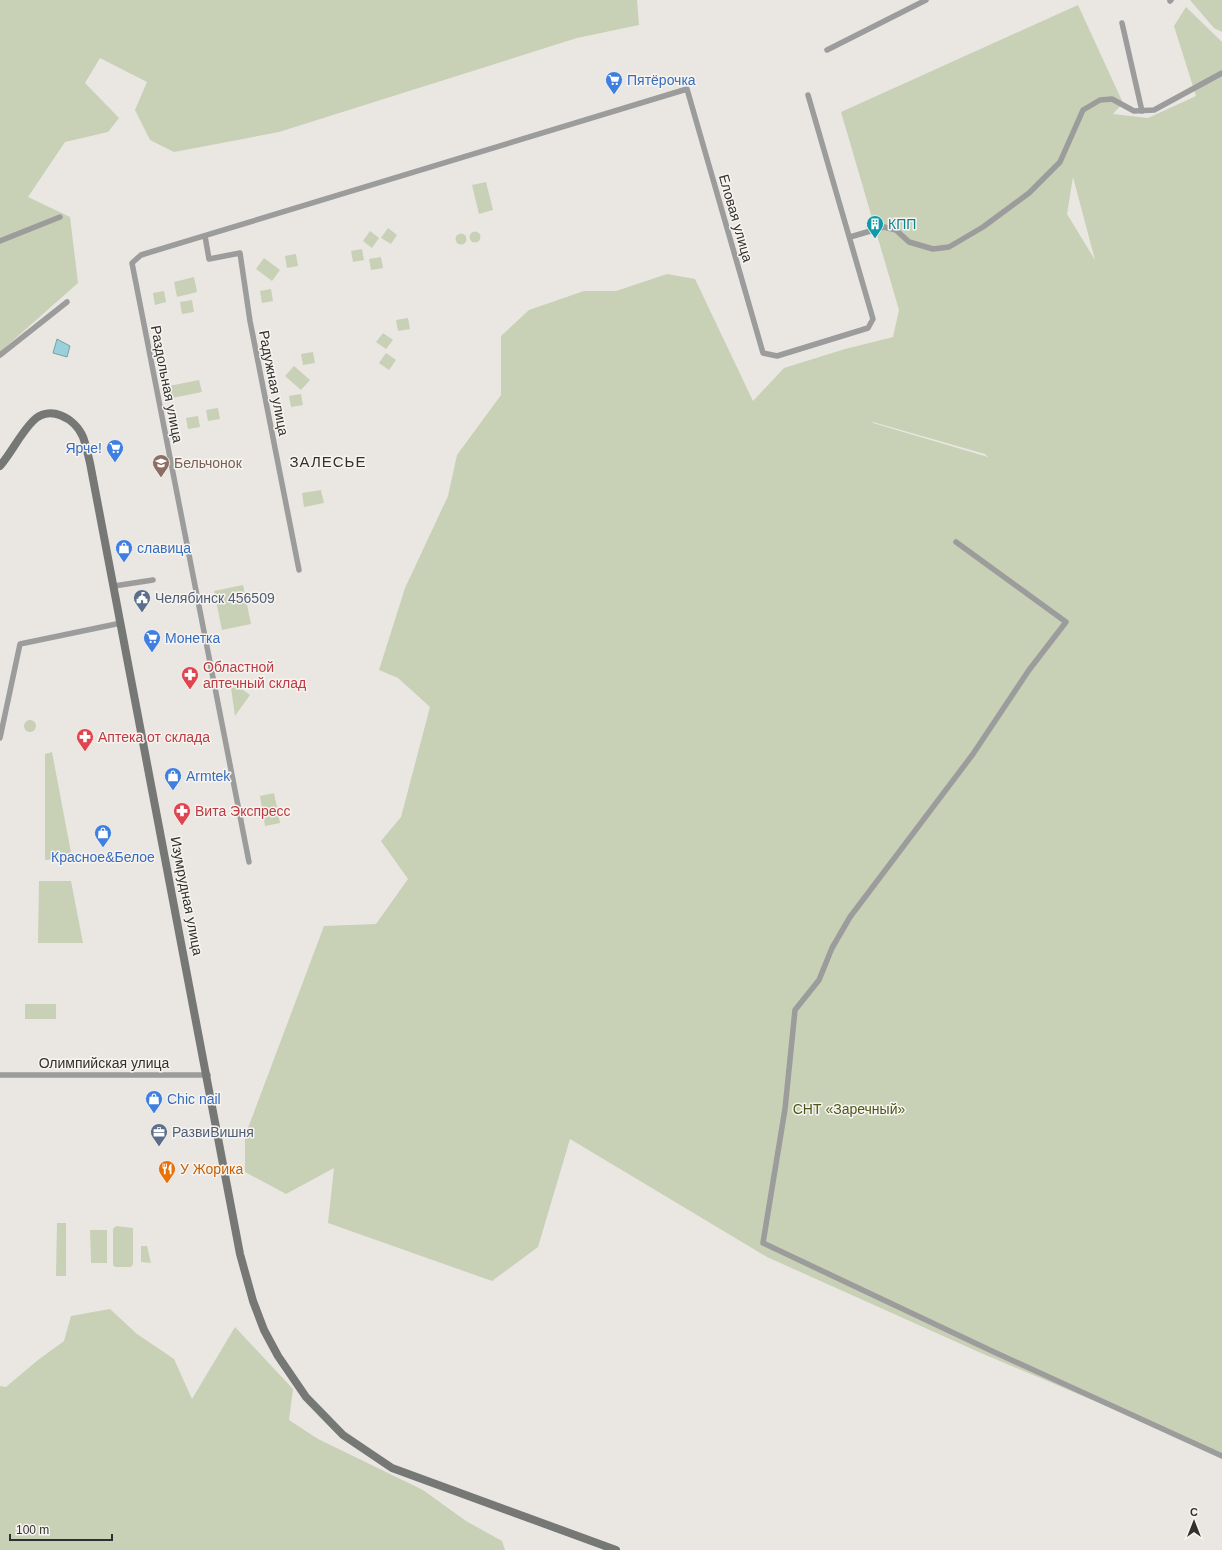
<svg xmlns="http://www.w3.org/2000/svg" width="1222" height="1550" viewBox="0 0 1222 1550" font-family="Helvetica,sans-serif">
<style>
.green{fill:#c8d0b6;fill-rule:evenodd}
.water{fill:#9ad0db;stroke:#7aa0a7}
.lines{fill:none;stroke-linecap:round;stroke-linejoin:round}
.street{stroke:#9b9c9b;stroke-width:5.5}
.secondary{stroke:#767876;stroke-width:8}
.labels{text-anchor:middle;dominant-baseline:central;stroke-width:3;stroke-linejoin:round;paint-order:stroke}
.shop-label{font-size:14px;fill:#366cbe;stroke:#f7f4f0;text-anchor:start}
.street-label{font-size:14px;fill:#31302e;stroke:#f7f4f0}
.culture-label{font-size:14px;fill:#0d838f;stroke:#f7f4f0;text-anchor:start}
.education-label{font-size:14px;fill:#785e54;stroke:#f7f4f0;text-anchor:start}
.service-label{font-size:14px;fill:#4e5e75;stroke:#f7f4f0;text-anchor:start}
.health-label{font-size:14px;fill:#be3a42;stroke:#f7f4f0;text-anchor:start}
.park-label{font-size:14px;fill:#4b5819;stroke:#f7f4f0}
.food-label{font-size:14px;fill:#c56008;stroke:#f7f4f0;text-anchor:start}
.neighbourhood-label{font-size:15px;letter-spacing:1px;fill:#33312d;stroke:#f7f4f0}
</style>
<rect width="100%" height="100%" fill="#eae7e3"/>
<g class="green">
<path d="M 0,0 L 637,0 L 639,25 L 577,38 L 279,132 L 174,152 L 150,140 L 135,110 L 147,82 L 100,58 L 85,83 L 119,118 L 108,132 L 65,142 L 28,197 L 70,217 L 78,283 L 0,352 Z"/>
<path d="M 1190,0 L 1222,0 L 1222,32 L 1214,28 Z"/>
<path d="M 1078,5 L 1123,103 L 1113,114 L 1148,118 L 1196,96 L 1174,26 L 1186,7 L 1222,42 L 1222,1455 L 981,1353 L 767,1257 L 570,1139 L 538,1247 L 492,1281 L 328,1223 L 334,1168 L 286,1194 L 245,1172 L 245,1136 L 324,926 L 376,924 L 408,879 L 381,841 L 401,817 L 430,707 L 398,678 L 379,670 L 405,588 L 448,496 L 457,455 L 501,395 L 501,336 L 529,310 L 584,291 L 616,291 L 667,274 L 695,279 L 753,401 L 784,368 L 845,349 L 893,337 L 899,310 L 841,112 ZM 1073,177 L 1095,260 L 1067,214 ZM 873,422 L 985,454 L 988,457 L 873,423 Z"/>
<path d="M 486,182 L 493,210 L 479,214 L 472,185 Z"/>
<path d="M 388,228 L 397,235 L 391,244 L 381,238 Z"/>
<path d="M 370,231 L 379,238 L 372,248 L 363,241 Z"/>
<circle cx="475" cy="237" r="5.5"/>
<circle cx="461" cy="239" r="5.5"/>
<path d="M 362,249 L 364,260 L 353,262 L 351,251 Z"/>
<path d="M 296,254 L 298,266 L 287,268 L 285,256 Z"/>
<path d="M 381,257 L 383,268 L 371,270 L 369,259 Z"/>
<path d="M 264,258 L 280,270 L 272,281 L 256,269 Z"/>
<path d="M 194,277 L 197,292 L 177,297 L 174,282 Z"/>
<path d="M 271,289 L 273,301 L 262,303 L 260,291 Z"/>
<path d="M 164,291 L 166,302 L 155,305 L 153,293 Z"/>
<path d="M 192,300 L 194,312 L 182,314 L 180,302 Z"/>
<path d="M 408,318 L 410,329 L 398,331 L 396,320 Z"/>
<path d="M 383,333 L 393,340 L 386,349 L 376,342 Z"/>
<path d="M 313,352 L 315,363 L 303,365 L 301,354 Z"/>
<path d="M 386,353 L 396,360 L 389,370 L 379,363 Z"/>
<path d="M 294,366 L 310,380 L 301,390 L 285,376 Z"/>
<path d="M 199,380 L 202,392 L 172,398 L 169,386 Z"/>
<path d="M 301,394 L 303,405 L 291,407 L 289,396 Z"/>
<path d="M 218,408 L 220,419 L 208,421 L 206,410 Z"/>
<path d="M 198,416 L 200,427 L 188,429 L 186,418 Z"/>
<path d="M 321,490 L 324,503 L 304,507 L 302,493 Z"/>
<path d="M 243,585 L 251,624 L 222,630 L 214,591 Z"/>
<path d="M 239,687 L 250,695 L 235,716 L 231,688 Z"/>
<circle cx="30" cy="726" r="6"/>
<path d="M 52,752 L 72,858 L 45,860 L 45,754 Z"/>
<path d="M 274,793 L 280,823 L 265,826 L 260,796 Z"/>
<path d="M 39,881 L 71,881 L 83,943 L 38,943 Z"/>
<rect x="25" y="1004" width="31" height="15"/>
<path d="M 57,1223 L 66,1223 L 66,1276 L 56,1276 Z"/>
<path d="M 116,1226 L 133,1228 L 133,1264 L 131,1267 L 115,1267 L 113,1265 L 113,1229 Z"/>
<path d="M 90,1230 L 107,1230 L 107,1263 L 91,1263 Z"/>
<path d="M 141,1246 L 147,1246 L 151,1263 L 141,1262 Z"/>
<path d="M 110,1309 L 137,1334 L 174,1359 L 192,1399 L 235,1327 L 293,1389 L 289,1420 L 318,1439 L 423,1490 L 466,1521 L 502,1541 L 505,1550 L 0,1550 L 0,1386 L 6,1387 L 38,1360 L 64,1341 L 71,1316 Z"/>
</g>
<path class="water" d="M 57,339 L 70,346 L 67,357 L 53,353 Z"/>
<g class="lines">
<g class="street">
<path d="M 1170,1 L 1171,0"/>
<path d="M 1122,23 L 1142,111"/>
<path d="M 827,50 L 926,0"/>
<path d="M 205,236 L 209,259 L 240,253 L 250,321 L 299,570"/>
<path d="M 850,237 L 884,227 L 896,230 L 909,242 L 933,249 L 949,247 L 983,227 L 1029,193 L 1060,162 L 1083,110 L 1100,100 L 1112,99 L 1134,111 L 1154,110 L 1222,73"/>
<path d="M 0,241 L 60,217"/>
<path d="M 0,355 L 67,302"/>
<path d="M 956,542 L 1066,622 L 1029,670 L 973,754 L 850,917 L 832,948 L 819,980 L 795,1010 L 785,1109 L 763,1243 L 994,1352 L 1222,1456"/>
<path d="M 114,586 L 153,580"/>
<path d="M 0,738 L 20,644 L 121,623"/>
<path d="M 249,862 L 132,263 L 141,255 L 687,89 L 763,353 L 777,356 L 868,328 L 873,319 L 808,95"/>
<path d="M 0,1075 L 208,1075"/>
</g>
<path class="secondary" d="M 0,466 C 12,452 20,434 33,421 C 49,404 75,418 83,437 C 86,445 88,455 90,463 L 240,1254 L 253,1301 L 264,1330 L 278,1356 L 306,1397 L 343,1435 L 392,1468 L 616,1550"/>
</g>
<defs>
<symbol id="supermarket-pin" viewBox="-11 -11 22 30"><path d="M0 17L-7.5 6A9.5 9.5 0 1 1 7.5 6Z" fill="#3f7fe0" stroke="#f7f4f0"/><path d="M-6-5.5h2.5l.6 2H6L4.5 2H-2.5L-4.4-4H-6ZM-1.5 3.2a1.3 1.3 0 1 0 .1 0ZM3 3.2a1.3 1.3 0 1 0 .1 0Z" fill="#fff"/></symbol>
<symbol id="building-pin" viewBox="-11 -11 22 30"><path d="M0 17L-7.5 6A9.5 9.5 0 1 1 7.5 6Z" fill="#0f9aa8" stroke="#f7f4f0"/><path d="M-4-6H4V6H1V3H-1V6H-4ZM-2.5-4.3h1.7v1.8h-1.7ZM.8-4.3h1.7v1.8H.8ZM-2.5-1h1.7V.8h-1.7ZM.8-1h1.7V.8H.8Z" fill="#fff"/></symbol>
<symbol id="school-pin" viewBox="-11 -11 22 30"><path d="M0 17L-7.5 6A9.5 9.5 0 1 1 7.5 6Z" fill="#8d6e63" stroke="#f7f4f0"/><path d="M0-5L7-2L0 1L-7-2ZM-4 1L0 2.5L4 1V4Q0 6-4 4Z" fill="#fff"/></symbol>
<symbol id="shop-pin" viewBox="-11 -11 22 30"><path d="M0 17L-7.5 6A9.5 9.5 0 1 1 7.5 6Z" fill="#3f7fe0" stroke="#f7f4f0"/><path d="M-5-2.5h2.3a2.7 3.5 0 0 1 5.4 0H5L5.5 6h-11ZM-1.5-2.5h3a1.5 2.3 0 0 0-3 0Z" fill="#fff"/></symbol>
<symbol id="civic-pin" viewBox="-11 -11 22 30"><path d="M0 17L-7.5 6A9.5 9.5 0 1 1 7.5 6Z" fill="#5c6f8a" stroke="#f7f4f0"/><path d="M-.6-6.5H3V-4.5H.6V-3L4-1V1h2V6H-6V1h2V-1L-.6-3ZM-1.2 2.5V6h2.4V2.5Z" fill="#fff"/></symbol>
<symbol id="pharmacy-pin" viewBox="-11 -11 22 30"><path d="M0 17L-7.5 6A9.5 9.5 0 1 1 7.5 6Z" fill="#e0444e" stroke="#f7f4f0"/><path d="M-2-6h4v4h4v4h-4v4h-4v-4h-4v-4h4Z" fill="#fff"/></symbol>
<symbol id="office-pin" viewBox="-11 -11 22 30"><path d="M0 17L-7.5 6A9.5 9.5 0 1 1 7.5 6Z" fill="#5c6f8a" stroke="#f7f4f0"/><path d="M-6-3h4V-5.5h4V-3h4V5H-6ZM-1-4.5V-3h2v-1.5ZM-6 0V1H6V0Z" fill="#fff"/></symbol>
<symbol id="restaurant-pin" viewBox="-11 -11 22 30"><path d="M0 17L-7.5 6A9.5 9.5 0 1 1 7.5 6Z" fill="#e8710a" stroke="#f7f4f0"/><path d="M-5-6h1v4h1v-4h1v4h1v-4h1v5L-1.5 .5V6h-2V.5L-5-1ZM5-6V6H3V1.5H1.5Q1.5-4 5-6Z" fill="#fff"/></symbol>
</defs>
<g fill-rule="evenodd">
<use href="#supermarket-pin" x="604" y="70" width="20" height="27"/>
<use href="#building-pin" x="865" y="214" width="20" height="27"/>
<use href="#supermarket-pin" x="105" y="438" width="20" height="27"/>
<use href="#school-pin" x="151" y="453" width="20" height="27"/>
<use href="#shop-pin" x="114" y="538" width="20" height="27"/>
<use href="#civic-pin" x="132" y="588" width="20" height="27"/>
<use href="#supermarket-pin" x="142" y="628" width="20" height="27"/>
<use href="#pharmacy-pin" x="180" y="665" width="20" height="27"/>
<use href="#pharmacy-pin" x="75" y="727" width="20" height="27"/>
<use href="#shop-pin" x="163" y="766" width="20" height="27"/>
<use href="#pharmacy-pin" x="172" y="801" width="20" height="27"/>
<use href="#shop-pin" x="93" y="823" width="20" height="27"/>
<use href="#shop-pin" x="144" y="1089" width="20" height="27"/>
<use href="#office-pin" x="149" y="1122" width="20" height="27"/>
<use href="#restaurant-pin" x="157" y="1159" width="20" height="27"/>
</g>
<g class="labels">
<g class="shop-label">
<text x="627" y="80">Пятёрочка</text>
<text x="102" y="448" text-anchor="end">Ярче!</text>
<text x="137" y="548">славица</text>
<text x="165" y="638">Монетка</text>
<text x="186" y="776">Armtek</text>
<text x="103" y="857" text-anchor="middle">Красное&amp;Белое</text>
<text x="167" y="1099">Chic nail</text>
</g>
<g class="street-label">
<text transform="translate(736 218) rotate(74)">Еловая улица</text>
<text transform="translate(274 383) rotate(79)">Радужная улица</text>
<text transform="translate(167 384) rotate(79)">Раздольная улица</text>
<text transform="translate(187 896) rotate(79)">Изумрудная улица</text>
<text x="104" y="1063">Олимпийская улица</text>
</g>
<g class="culture-label">
<text x="888" y="224">КПП</text>
</g>
<g class="education-label">
<text x="174" y="463">Бельчонок</text>
</g>
<g class="service-label">
<text x="155" y="598">Челябинск 456509</text>
<text x="172" y="1132">РазвиВишня</text>
</g>
<g class="health-label">
<text x="203" y="667">Областной<tspan x="203" dy="16">аптечный склад</tspan></text>
<text x="98" y="737">Аптека от склада</text>
<text x="195" y="811">Вита Экспресс</text>
</g>
<g class="park-label">
<text x="849" y="1109">СНТ «Заречный»</text>
</g>
<g class="food-label">
<text x="180" y="1169">У Жорика</text>
</g>
<g class="neighbourhood-label">
<text x="328" y="461">ЗАЛЕСЬЕ</text>
</g>
</g>
<g transform="translate(1194 1522)" stroke="#f7f4f0" stroke-width="3" paint-order="stroke">
<path d="M0-3L7 15L0 10L-7 15Z" fill="#31302e"/>
<text y="-6" font-size="11" font-weight="bold" text-anchor="middle" fill="#31302e">С</text>
</g>
<path d="M10 1534v6h102v-6" fill="none" stroke="#31302e" stroke-width="2"/>
<text x="16" y="1534" font-size="12" fill="#31302e" stroke="#f7f4f0" stroke-width="3" paint-order="stroke">100 m</text>
</svg>
